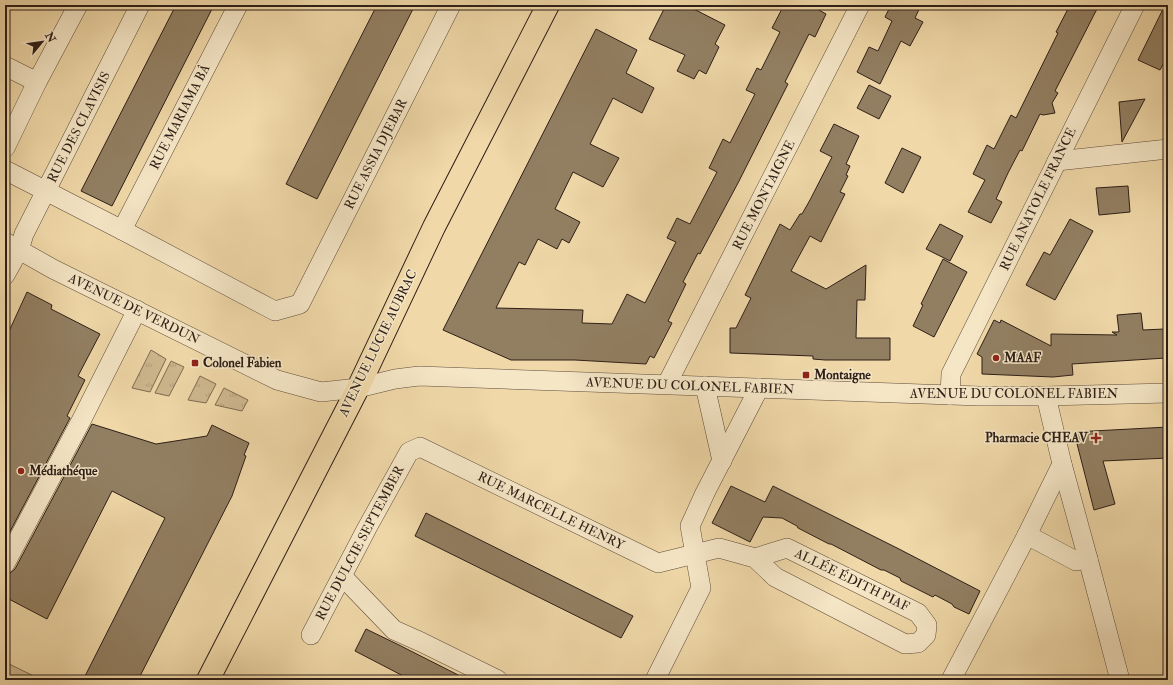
<svg xmlns="http://www.w3.org/2000/svg" width="1173" height="685" viewBox="0 0 1173 685" font-family="'IM FELL Double Pica',serif">
<style>
.grass{fill:url(#grass-tufts);stroke:#7e6b53}
.building{fill:#927f62;stroke:#2d1e17}
.lines{fill:none;stroke-linecap:round;stroke-linejoin:round}
.street-casing{stroke:#5e4c3b;stroke-width:20}
.primary-casing{stroke:#2d1e17;stroke-width:24}
.street{stroke:#f5e6c6;stroke-width:19}
.primary{stroke:#f0d8a8;stroke-width:22}
.poi-dot{fill:#8f2418;stroke:#f5e6c6;stroke-width:1.5}
.labels{text-anchor:middle;dominant-baseline:central;stroke-width:3;stroke-linejoin:round;paint-order:stroke}
.street-label{font-size:13px;fill:#2d1e17;stroke:#f5e6c6}
.poi-label{font-size:13px;font-weight:bold;fill:#2d1e17;stroke:#f5e6c6;text-anchor:start}
</style>
<defs>
<pattern id="grass-tufts" width="24" height="20" patternUnits="userSpaceOnUse"><rect width="24" height="20" fill="#cfb88f"/><path d="M3 7l-1-3M5 7V3M7 7l1-3M15 17l-1-3M17 17v-4M19 17l1-3" fill="none" stroke="#b29e7b"/></pattern>
</defs>
<rect width="100%" height="100%" fill="#f0d8a8"/>
<filter id="stains"><feTurbulence type="fractalNoise" baseFrequency=".005" numOctaves="4"/><feColorMatrix values="0 0 0 0 .2 0 0 0 0 .09 0 0 0 0 .02 0 0 0 .5 -.17"/></filter>
<radialGradient id="worn" r=".72"><stop offset=".6" stop-color="#630" stop-opacity="0"/><stop offset="1" stop-color="#630" stop-opacity=".3"/></radialGradient>
<g class="grass">
<path d="M 151,350 L 166,359 L 150,392 L 132,388 Z"/>
<path d="M 171,361 L 184,367 L 169,396 L 155,393 Z"/>
<path d="M 200,376 L 216,384 L 206,403 L 188,400 Z"/>
<path d="M 224,388 L 248,400 L 242,411 L 215,405 Z"/>
<path d="M 5,662 L 42,680 L 5,680 Z"/>
</g>
<g class="building">
<path d="M 176,5 L 214,5 L 112,206 L 81,191 Z"/>
<path d="M 377,5 L 415,5 L 317,199 L 286,184 Z"/>
<path d="M 666,5 L 686,5 L 725,25 L 715,44 L 719,47 L 706,74 L 699,70 L 694,79 L 677,71 L 685,55 L 649,39 Z"/>
<path d="M 784,5 L 821,5 L 819,10 L 826,14 L 815,37 L 809,34 L 785,82 L 788,84 L 738,183 L 700,254 L 698,253 L 683,282 L 686,284 L 668,321 L 672,323 L 654,358 L 650,356 L 646,364 L 575,360 L 511,360 L 443,330 L 596,29 L 637,50 L 626,73 L 654,88 L 642,113 L 613,98 L 590,144 L 619,158 L 603,187 L 573,172 L 555,209 L 580,222 L 569,243 L 562,239 L 557,249 L 538,239 L 525,265 L 519,262 L 496,308 L 583,310 L 582,323 L 612,324 L 627,294 L 645,303 L 676,242 L 667,238 L 677,218 L 690,224 L 717,172 L 709,168 L 723,139 L 730,143 L 755,94 L 746,90 L 757,68 L 761,70 L 780,32 L 772,28 Z"/>
<path d="M 891,5 L 921,5 L 915,18 L 923,22 L 910,46 L 901,41 L 880,84 L 857,72 L 869,47 L 878,51 L 892,21 L 885,17 Z"/>
<path d="M 1070,5 L 1099,5 L 1055,91 L 1058,93 L 1052,103 L 1055,113 L 1043,115 L 1040,114 L 1022,151 L 1020,150 L 1008,173 L 996,199 L 1002,202 L 991,223 L 968,212 L 985,180 L 973,174 L 987,145 L 994,149 L 1011,115 L 1016,118 L 1058,33 L 1056,32 Z"/>
<path d="M 1165,5 L 1168,5 L 1168,55 L 1160,70 L 1138,60 Z"/>
<path d="M 869,85 L 891,96 L 879,119 L 857,108 Z"/>
<path d="M 1145,99 L 1122,142 L 1119,102 Z"/>
<path d="M 834,124 L 859,136 L 846,164 L 850,166 L 846,175 L 848,176 L 840,192 L 845,194 L 821,242 L 810,236 L 791,271 L 826,289 L 866,265 L 865,300 L 857,300 L 856,338 L 890,338 L 890,360 L 825,360 L 813,359 L 813,356 L 730,353 L 730,328 L 736,328 L 751,298 L 745,295 L 780,224 L 790,230 L 800,214 L 802,214 L 810,200 L 832,157 L 820,151 Z"/>
<path d="M 902,148 L 921,157 L 903,193 L 885,183 Z"/>
<path d="M 1128,186 L 1130,212 L 1099,215 L 1096,188 Z"/>
<path d="M 1070,219 L 1093,231 L 1055,300 L 1026,285 L 1044,252 L 1050,255 Z"/>
<path d="M 940,224 L 963,236 L 950,261 L 926,249 Z"/>
<path d="M 943,259 L 967,272 L 934,337 L 913,326 L 923,305 L 921,304 Z"/>
<path d="M 27,292 L 52,305 L 51,309 L 100,334 L 78,376 L 85,380 L 67,416 L 70,418 L 5,541 L 5,340 Z"/>
<path d="M 1141,313 L 1143,330 L 1164,329 L 1166,358 L 1072,364 L 1073,375 L 1053,377 L 982,374 L 982,357 L 977,354 L 994,320 L 1000,323 L 1001,320 L 1051,346 L 1051,334 L 1117,335 L 1112,332 L 1119,332 L 1117,315 Z"/>
<path d="M 92,424 L 156,444 L 207,436 L 212,425 L 249,443 L 244,455 L 246,456 L 232,496 L 138,680 L 83,680 L 165,518 L 112,491 L 47,619 L 5,597 L 5,575 L 10,573 L 15,569 Z"/>
<path d="M 1168,427 L 1168,458 L 1103,461 L 1115,504 L 1094,510 L 1074,432 Z"/>
<path d="M 731,486 L 765,502 L 773,486 L 899,549 L 980,591 L 969,614 L 954,607 L 952,604 L 935,595 L 933,597 L 901,581 L 900,578 L 884,570 L 881,570 L 831,544 L 829,544 L 798,528 L 797,526 L 782,518 L 763,517 L 750,542 L 712,523 Z"/>
<path d="M 426,513 L 633,616 L 621,638 L 415,536 Z"/>
<path d="M 366,629 L 399,645 L 468,680 L 411,680 L 355,651 Z"/>
</g>
<g class="lines">
<defs>
<g id="street">
<path d="M 5,66 L 37,82"/>
<path d="M 5,148 L 37,82 L 78,5"/>
<path d="M 1057,161 L 1168,149"/>
<path d="M 5,170 L 122,230 L 275,311 L 300,304 L 451,5"/>
<path d="M 122,230 L 238,5"/>
<path d="M 5,242 L 53,269 L 277,380 L 321,392 L 358,388 L 395,379 L 419,376 L 979,396 L 1046,396 L 1168,393"/>
<path d="M 5,275 L 19,250 L 24,234 L 140,5"/>
<path d="M 667,384 L 860,5"/>
<path d="M 705,386 L 722,461"/>
<path d="M 950,395 L 951,374 L 1135,5"/>
<path d="M 1046,396 L 1062,464 L 1088,559 L 1120,680"/>
<path d="M 1062,464 L 1027,535 L 1076,561 L 1088,559"/>
<path d="M 5,564 L 82,419 L 137,310"/>
<path d="M 342,576 L 394,630 L 421,642 L 498,680"/>
<path d="M 311,635 L 367,528 L 409,452 L 420,447 L 658,563 L 719,548 L 755,558 L 775,577 L 905,644 L 918,643 L 926,635 L 927,625 L 918,613 L 787,548 L 755,558"/>
<path d="M 655,680 L 701,588 L 690,526 L 705,493 L 759,388"/>
<path d="M 951,680 L 1027,535"/>
</g>
<path id="primary" d="M 208,680 L 358,388 L 434,227 L 548,5"/>
</defs>
<use href="#street" class="street-casing"/>
<use href="#primary" class="primary-casing"/>
<use href="#street" class="street"/>
<use href="#primary" class="primary"/>
</g>
<g class="poi-dot">
<circle cx="996" cy="358" r="4"/>
<rect x="191" y="359" width="8" height="8" rx="2"/>
<rect x="802" y="371" width="8" height="8" rx="2"/>
<path d="M1094 432h4v4h4v4h-4v4h-4v-4h-4v-4h4z"/>
<circle cx="21" cy="471" r="4"/>
</g>
<g class="labels">
<g class="street-label">
<text transform="translate(180 117) rotate(-63)">RUE MARIAMA BÂ</text>
<text transform="translate(79 127) rotate(-63)">RUE DES CLAVISIS</text>
<text transform="translate(376 154) rotate(-63)">RUE ASSIA DJEBAR</text>
<text transform="translate(764 195) rotate(-63)">RUE MONTAIGNE</text>
<text transform="translate(1038 199) rotate(-64)">RUE ANATOLE FRANCE</text>
<text transform="translate(134 309) rotate(26)">AVENUE DE VERDUN</text>
<text transform="translate(378 343) rotate(-64)">AVENUE LUCIE AUBRAC</text>
<text transform="translate(690 386) rotate(2)">AVENUE DU COLONEL FABIEN</text>
<text x="1014" y="394">AVENUE DU COLONEL FABIEN</text>
<text transform="translate(551 511) rotate(26)">RUE MARCELLE HENRY</text>
<text transform="translate(360 543) rotate(-62)">RUE DULCIE SEPTEMBER</text>
<text transform="translate(852 580) rotate(26)">ALLÉE ÉDITH PIAF</text>
</g>
<g class="poi-label">
<text x="1004" y="358">MAAF</text>
<text x="203" y="363">Colonel Fabien</text>
<text x="814" y="375">Montaigne</text>
<text x="1088" y="438" text-anchor="end">Pharmacie CHEAV</text>
<text x="29" y="471">Médiathéque</text>
</g>
</g>
<rect width="1173" height="685" fill="none" stroke="#f0d8a8" stroke-width="20"/>
<rect x="6" y="6" width="1161" height="673" fill="none" stroke="#2d1e17" stroke-width="2"/>
<rect x="10" y="10" width="1153" height="665" fill="none" stroke="#2d1e17"/>
<g transform="translate(42 42) rotate(61)" stroke="#f5e6c6" stroke-width="3" paint-order="stroke">
<path d="M0-3L7 15L0 10L-7 15Z" fill="#2d1e17"/>
<text y="-6" font-size="11" font-weight="bold" text-anchor="middle" fill="#2d1e17">N</text>
</g>
<rect width="100%" height="100%" filter="url(#stains)"/>
<rect width="100%" height="100%" fill="url(#worn)"/>
</svg>
